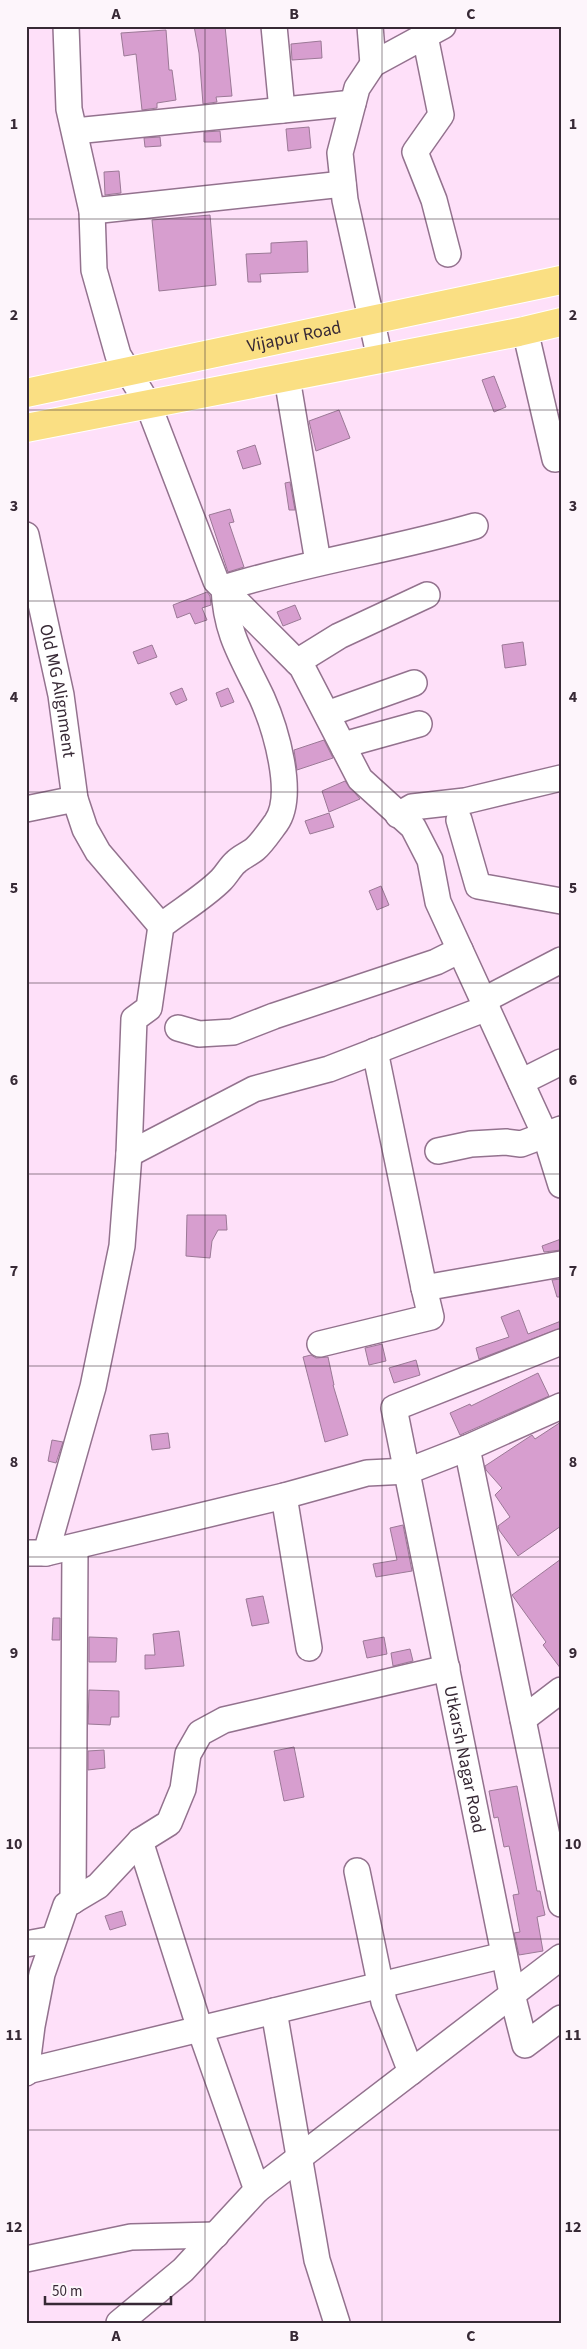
<svg xmlns="http://www.w3.org/2000/svg" width="587" height="2349" viewBox="0 0 587 2349" font-family="'Source Sans 3',sans-serif">
<style>
.building{fill:#d79ecf;stroke:#9b7996}
.lines{fill:none;stroke-linecap:round;stroke-linejoin:round}
.minor-casing{stroke:#93728e;stroke-width:28}
.major-casing{stroke:#fff;stroke-width:30}
.minor{stroke:#fff;stroke-width:25}
.major{stroke:#fadf83;stroke-width:28}
.grid{fill:none;stroke:#372935;stroke-width:1;stroke-opacity:0.55}
.labels{text-anchor:middle;dominant-baseline:central;stroke-width:4.5;stroke-linejoin:round;paint-order:stroke}
.street-label{font-size:18px;fill:#372935;stroke:#fdf5fb}
.neatline{fill:none;stroke:#372935;stroke-width:2}
.grid-label{font-size:16px;text-anchor:middle;font-weight:bold;fill:#372935}
</style>
<rect width="100%" height="100%" fill="#fee0f9"/>
<g class="building">
<path d="M 194,26 L 225,26 L 232,96 L 216,97 L 217,102 L 203,104 L 199,53 Z"/>
<path d="M 166,30 L 169,70 L 172,70 L 176,100 L 157,103 L 157,108 L 142,110 L 136,54 L 124,56 L 121,33 Z"/>
<path d="M 321,41 L 322,58 L 292,60 L 291,44 Z"/>
<path d="M 309,127 L 311,148 L 288,151 L 286,129 Z"/>
<path d="M 220,131 L 221,142 L 204,142 L 204,132 Z"/>
<path d="M 160,137 L 161,146 L 145,147 L 144,138 Z"/>
<path d="M 119,171 L 121,193 L 105,195 L 104,172 Z"/>
<path d="M 210,215 L 216,285 L 159,291 L 152,220 Z"/>
<path d="M 307,241 L 308,272 L 260,274 L 261,282 L 248,282 L 246,254 L 271,253 L 271,243 Z"/>
<path d="M 494,376 L 506,407 L 494,412 L 482,380 Z"/>
<path d="M 339,410 L 350,438 L 316,451 L 309,421 Z"/>
<path d="M 255,445 L 261,464 L 243,469 L 237,451 Z"/>
<path d="M 290,482 L 295,510 L 289,510 L 285,483 Z"/>
<path d="M 230,509 L 234,522 L 229,523 L 244,567 L 228,572 L 209,515 Z"/>
<path d="M 207,592 L 210,596 L 211,605 L 202,608 L 207,620 L 195,624 L 190,613 L 177,618 L 173,605 Z"/>
<path d="M 295,605 L 301,619 L 283,626 L 277,612 Z"/>
<path d="M 523,642 L 526,665 L 505,668 L 502,645 Z"/>
<path d="M 152,645 L 157,657 L 138,664 L 133,652 Z"/>
<path d="M 182,688 L 187,700 L 176,705 L 170,693 Z"/>
<path d="M 228,688 L 234,702 L 221,707 L 216,693 Z"/>
<path d="M 324,740 L 333,758 L 297,770 L 294,750 Z"/>
<path d="M 345,781 L 360,799 L 329,812 L 322,791 Z"/>
<path d="M 329,813 L 334,827 L 310,834 L 305,821 Z"/>
<path d="M 381,886 L 389,905 L 377,910 L 369,891 Z"/>
<path d="M 187,1215 L 226,1215 L 227,1230 L 218,1230 L 212,1241 L 210,1258 L 186,1256 Z"/>
<path d="M 561,1239 L 561,1250 L 544,1252 L 542,1246 Z"/>
<path d="M 561,1279 L 561,1297 L 557,1297 L 552,1280 Z"/>
<path d="M 519,1310 L 528,1334 L 561,1321 L 561,1328 L 479,1359 L 476,1348 L 509,1337 L 501,1317 Z"/>
<path d="M 382,1344 L 386,1361 L 369,1365 L 365,1348 Z"/>
<path d="M 311,1355 L 316,1358 L 328,1357 L 334,1385 L 333,1385 L 348,1435 L 325,1442 L 303,1357 Z"/>
<path d="M 416,1360 L 420,1375 L 394,1383 L 389,1368 Z"/>
<path d="M 538,1373 L 549,1396 L 460,1435 L 450,1413 L 470,1404 L 471,1406 Z"/>
<path d="M 561,1422 L 561,1526 L 518,1556 L 499,1530 L 498,1526 L 510,1517 L 495,1495 L 502,1488 L 486,1470 L 485,1466 L 532,1435 L 535,1439 Z"/>
<path d="M 168,1433 L 170,1448 L 152,1450 L 150,1435 Z"/>
<path d="M 52,1440 L 63,1442 L 56,1463 L 48,1461 Z"/>
<path d="M 403,1525 L 412,1571 L 376,1577 L 373,1564 L 397,1560 L 390,1528 Z"/>
<path d="M 561,1559 L 561,1669 L 543,1645 L 546,1642 L 512,1595 Z"/>
<path d="M 263,1596 L 269,1623 L 252,1626 L 246,1599 Z"/>
<path d="M 53,1618 L 60,1618 L 60,1640 L 52,1640 Z"/>
<path d="M 179,1631 L 184,1666 L 145,1669 L 145,1655 L 155,1655 L 153,1634 Z"/>
<path d="M 89,1637 L 117,1638 L 116,1662 L 89,1662 Z"/>
<path d="M 384,1637 L 387,1654 L 367,1658 L 363,1641 Z"/>
<path d="M 410,1649 L 413,1661 L 393,1666 L 391,1653 Z"/>
<path d="M 89,1690 L 119,1691 L 119,1717 L 111,1717 L 110,1725 L 88,1724 Z"/>
<path d="M 294,1747 L 304,1797 L 284,1801 L 274,1751 Z"/>
<path d="M 104,1750 L 105,1768 L 88,1770 L 88,1751 Z"/>
<path d="M 517,1786 L 537,1891 L 540,1891 L 545,1915 L 537,1917 L 543,1951 L 519,1955 L 514,1933 L 520,1932 L 513,1895 L 519,1894 L 509,1846 L 504,1847 L 498,1817 L 494,1818 L 489,1791 Z"/>
<path d="M 122,1911 L 126,1925 L 110,1930 L 105,1916 Z"/>
</g>
<g class="lines">
<defs>
<g id="minor">
<path d="M 66,26 L 69,109 L 92,211 L 94,270 L 118,355 L 148,404 L 216,581 L 302,667 L 360,779 L 413,827 L 430,860 L 438,902 L 546,1137 L 561,1185"/>
<path d="M 274,26 L 282,110"/>
<path d="M 370,26 L 373,64"/>
<path d="M 425,36 L 441,115 L 415,152 L 434,200 L 448,254"/>
<path d="M 75,131 L 353,103"/>
<path d="M 92,211 L 343,184"/>
<path d="M 525,330 L 555,459 L 561,458"/>
<path d="M 380,359 L 345,200 L 340,153 L 357,88 L 373,64 L 443,26"/>
<path d="M 287,378 L 318,562"/>
<path id="s1" d="M 26,535 L 61,695 L 75,799 L 85,829 L 98,852 L 161,926"/>
<path d="M 297,662 L 339,636 L 427,595"/>
<path d="M 327,714 L 414,683"/>
<path d="M 344,748 L 354,742 L 419,724"/>
<path d="M 26,809 L 75,799"/>
<path d="M 398,815 L 412,807 L 465,801 L 561,778"/>
<path d="M 459,820 L 478,886 L 561,901"/>
<path d="M 484,1000 L 561,960"/>
<path d="M 178,1028 L 199,1034 L 233,1032 L 274,1016 L 436,962 L 460,950"/>
<path d="M 375,1051 L 424,1288"/>
<path d="M 521,1082 L 561,1062"/>
<path d="M 438,1151 L 471,1144 L 506,1142 L 521,1144 L 561,1129"/>
<path d="M 129,1154 L 254,1089 L 329,1069 L 487,1008"/>
<path id="s2" d="M 561,1342 L 394,1408 L 513,1998 L 525,2045 L 561,2018"/>
<path d="M 320,1344 L 431,1317 L 424,1288 L 561,1264"/>
<path d="M 467,1448 L 561,1904"/>
<path d="M 284,1496 L 309,1648"/>
<path d="M 26,1553 L 46,1553 L 93,1387 L 122,1246 L 129,1154 L 134,1019 L 149,1008 L 161,926 C 180,911 204,897 221,880 C 227,874 230,867 236,862 C 241,857 249,854 255,849 C 262,843 270,831 276,823 C 296,795 275,727 262,698 C 243,658 226,635 224,588 C 307,562 392,550 475,526"/>
<path d="M 46,1553 L 284,1496 L 367,1473 L 408,1471 L 467,1448 L 561,1406"/>
<path d="M 523,1719 L 561,1690"/>
<path d="M 140,1841 L 200,2029 L 257,2190"/>
<path d="M 357,1871 L 384,2002 L 411,2072"/>
<path d="M 73,1901 L 75,1548"/>
<path d="M 26,1944 L 53,1939"/>
<path d="M 274,2011 L 317,2260 L 337,2323"/>
<path d="M 27,2071 L 504,1955"/>
<path d="M 26,2073 L 32,2026 L 42,1974 L 66,1905 L 98,1886 L 140,1841 L 169,1823 L 183,1789 L 188,1754 L 200,1733 L 224,1720 L 447,1668"/>
<path d="M 26,2259 L 131,2237 L 216,2235"/>
<path d="M 119,2323 L 183,2270 L 257,2190 L 561,1957"/>
</g>
<g id="major">
<path id="s3" d="M 26,393 C 204,354 383,319 561,280"/>
<path d="M 26,428 L 519,332 L 561,322"/>
</g>
</defs>
<use href="#minor" class="minor-casing"/>
<use href="#major" class="major-casing"/>
<use href="#minor" class="minor"/>
<use href="#major" class="major"/>
</g>
<path class="grid" d="M 205,26 L 205,2323M 382,26 L 382,2323M 26,219 L 561,219M 26,410 L 561,410M 26,601 L 561,601M 26,792 L 561,792M 26,983 L 561,983M 26,1174 L 561,1174M 26,1366 L 561,1366M 26,1557 L 561,1557M 26,1748 L 561,1748M 26,1939 L 561,1939M 26,2130 L 561,2130"/>
<g class="labels">
<g class="street-label">
<text stroke="none"><textPath href="#s3" startOffset="274">Vijapur Road</textPath></text>
<text stroke="none"><textPath href="#s1" startOffset="159">Old MG Alignment</textPath></text>
<text stroke="none"><textPath href="#s2" startOffset="538">Utkarsh Nagar Road</textPath></text>
</g>
</g>
<rect width="587" height="2349" fill="none" stroke="#fdf5fb" stroke-width="55"/>
<path d="M45 2296v8h126v-8" fill="none" stroke="#372935" stroke-width="2.5"/>
<text x="52" y="2296" font-size="15" fill="#372935" stroke="#fdf5fb" stroke-width="4" paint-order="stroke">50 m</text>
<rect x="28" y="28" width="532" height="2294" class="neatline"/>
<g class="grid-label">
<text x="116" y="19">A</text>
<text x="294" y="19">B</text>
<text x="471" y="19">C</text>
<text x="14" y="129">1</text>
<text x="573" y="129">1</text>
<text x="14" y="320">2</text>
<text x="573" y="320">2</text>
<text x="14" y="511">3</text>
<text x="573" y="511">3</text>
<text x="14" y="702">4</text>
<text x="573" y="702">4</text>
<text x="14" y="893">5</text>
<text x="573" y="893">5</text>
<text x="14" y="1085">6</text>
<text x="573" y="1085">6</text>
<text x="14" y="1276">7</text>
<text x="573" y="1276">7</text>
<text x="14" y="1467">8</text>
<text x="573" y="1467">8</text>
<text x="14" y="1658">9</text>
<text x="573" y="1658">9</text>
<text x="14" y="1849">10</text>
<text x="573" y="1849">10</text>
<text x="14" y="2040">11</text>
<text x="573" y="2040">11</text>
<text x="14" y="2232">12</text>
<text x="573" y="2232">12</text>
<text x="116" y="2341">A</text>
<text x="294" y="2341">B</text>
<text x="471" y="2341">C</text>
</g>
</svg>
